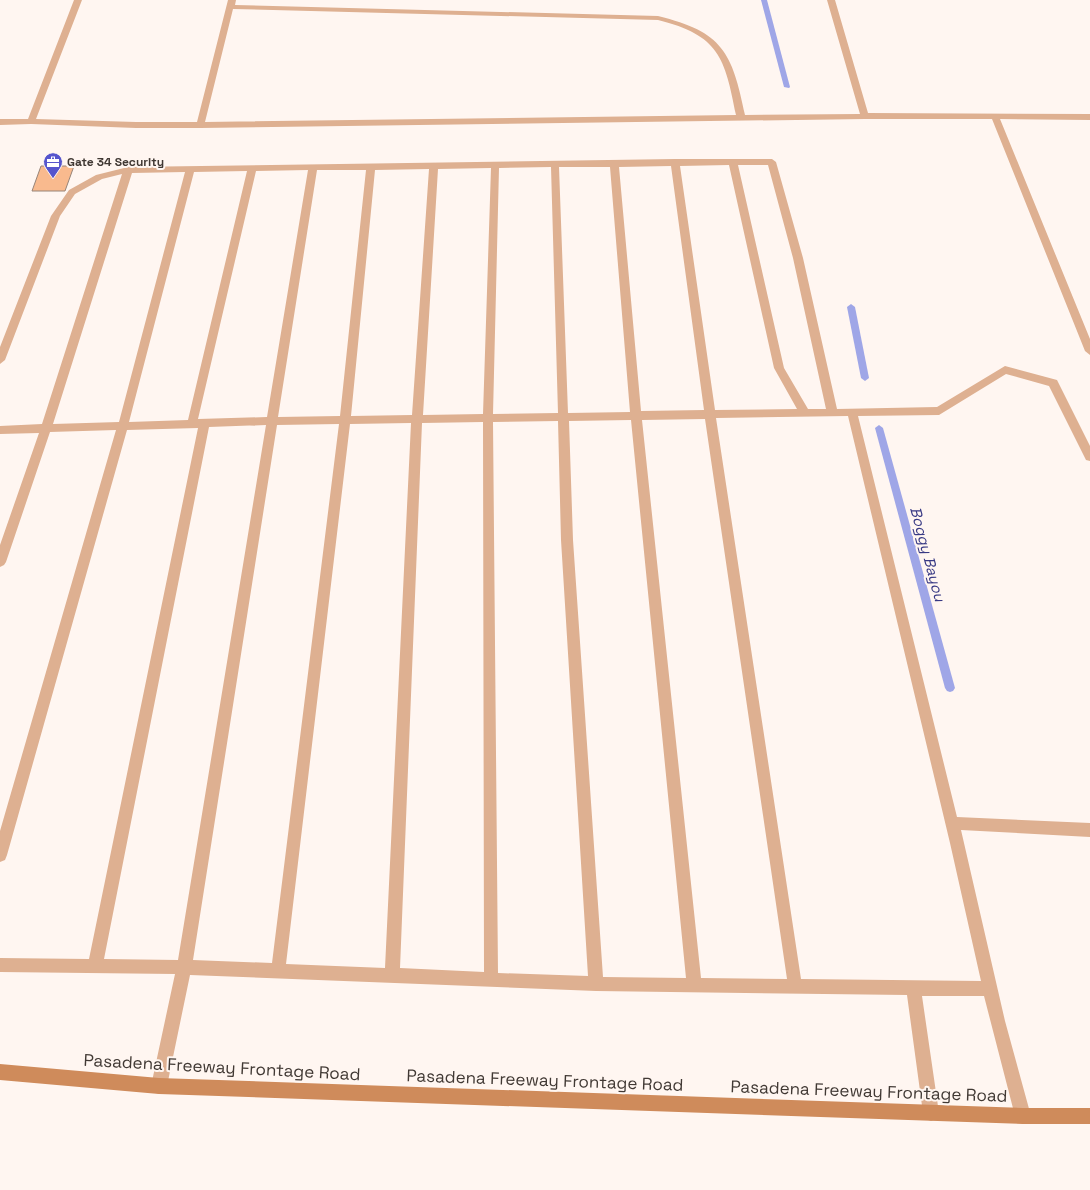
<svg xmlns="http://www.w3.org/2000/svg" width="1090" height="1190" viewBox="0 0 1090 1190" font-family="'Space Grotesk',sans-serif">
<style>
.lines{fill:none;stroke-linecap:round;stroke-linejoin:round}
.stream{fill:#9fa6e7;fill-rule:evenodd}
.building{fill:#f9ba8e;stroke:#978478}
.service{fill:#deb091;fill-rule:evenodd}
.secondary{fill:#cf8b5b;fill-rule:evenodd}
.labels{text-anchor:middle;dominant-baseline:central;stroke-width:4;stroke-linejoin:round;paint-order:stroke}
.far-poi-label{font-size:12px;font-weight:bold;fill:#413934;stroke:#fff6f1;text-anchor:start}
.water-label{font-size:15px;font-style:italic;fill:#383984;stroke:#fff6f1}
.near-street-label{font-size:17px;fill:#413934;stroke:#fff6f1}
</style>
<rect width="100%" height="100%" fill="#fff6f1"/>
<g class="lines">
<g class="stream">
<path d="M 761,0 L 767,0 L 790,87 L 789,88 L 784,87 Z"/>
<path d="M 851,304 L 855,307 L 869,378 L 865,381 L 861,378 L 847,307 Z"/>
<path d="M 879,425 L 883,428 L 955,688 L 953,691 L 950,692 L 947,691 L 945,688 L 875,428 Z"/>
</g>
</g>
<path class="building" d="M 41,166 L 74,166 L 65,191 L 32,191 Z"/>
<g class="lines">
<g class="service">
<path d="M 74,0 L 82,0 L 36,119 L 136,122 L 197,122 L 228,0 L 236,0 L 235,5 L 658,16 C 723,32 732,52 745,115 L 860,114 L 827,0 L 835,0 L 868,113 L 1090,114 L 1090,120 L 1000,119 L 1090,339 L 1090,355 L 1085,351 L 992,119 L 865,119 L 200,128 L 136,128 L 31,124 L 0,125 L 0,119 L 28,119 ZM 233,9 L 658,20 C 719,35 725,58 736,115 L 205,122 Z"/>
<path d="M 675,159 L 772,159 L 776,162 L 803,258 L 837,409 L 937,407 L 1005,366 L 1057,380 L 1090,446 L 1090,461 L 1086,460 L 1049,386 L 1006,374 L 939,415 L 858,416 L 957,817 L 1090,823 L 1090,837 L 961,830 L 1005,1021 L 1031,1116 L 1029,1122 L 1023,1124 L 1017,1122 L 1015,1116 L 984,996 L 922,996 L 939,1113 L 937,1119 L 931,1121 L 925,1119 L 923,1113 L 907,995 L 596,991 L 190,975 L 167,1086 L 165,1092 L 159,1094 L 153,1092 L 151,1086 L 175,974 L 0,972 L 0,958 L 89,959 L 198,428 L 127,430 L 7,855 L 5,860 L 0,862 L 0,831 L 116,430 L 50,432 L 6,562 L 4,565 L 0,567 L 0,545 L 39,433 L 0,434 L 0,426 L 42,424 L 122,174 L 102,179 L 75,194 L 60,216 L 5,360 L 0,364 L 0,347 L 51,216 L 69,190 L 96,175 L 128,167 ZM 729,165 L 774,368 L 797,409 L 715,410 L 680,166 ZM 738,165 L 768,165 L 793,258 L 826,409 L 808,409 L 784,368 ZM 671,166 L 704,410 L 641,411 L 619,167 ZM 551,167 L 558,413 L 493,414 L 499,168 ZM 559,167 L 610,167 L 630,412 L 568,413 ZM 491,168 L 483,414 L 423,415 L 438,169 ZM 429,169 L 412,415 L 351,416 L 375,170 ZM 308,170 L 267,417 L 198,419 L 256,171 ZM 317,170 L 366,170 L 340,416 L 278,417 ZM 247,171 L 188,420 L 129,422 L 194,172 ZM 185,172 L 119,422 L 53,424 L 132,173 ZM 848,416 L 950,843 L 981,981 L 801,979 L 716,418 ZM 705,419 L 787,979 L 701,978 L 642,420 ZM 631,420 L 686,978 L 603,977 L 573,540 L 569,421 ZM 558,421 L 561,540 L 588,976 L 498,973 L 493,422 ZM 483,422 L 484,972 L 400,968 L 422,423 ZM 411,423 L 385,968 L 286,964 L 350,424 ZM 339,424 L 272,963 L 193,960 L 277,425 ZM 266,425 L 178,960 L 104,959 L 209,427 Z"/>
</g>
<path class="secondary" d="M 0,1064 L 159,1078 L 1023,1108 L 1090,1108 L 1090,1124 L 1023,1124 L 159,1094 L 0,1080 Z"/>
</g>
<defs>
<symbol id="office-pin" viewBox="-11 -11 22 30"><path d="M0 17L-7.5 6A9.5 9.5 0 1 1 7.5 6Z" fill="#5655cd" stroke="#fff6f1"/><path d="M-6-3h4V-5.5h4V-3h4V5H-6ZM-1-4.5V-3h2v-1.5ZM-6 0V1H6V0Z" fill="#fff"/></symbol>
</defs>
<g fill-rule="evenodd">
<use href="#office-pin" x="42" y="151" width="22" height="30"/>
</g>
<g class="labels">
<g class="far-poi-label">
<text x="67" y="162">Gate 34 Security</text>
</g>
<g class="water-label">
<text transform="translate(928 554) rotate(75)">Boggy Bayou</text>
</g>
<g class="near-street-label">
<text transform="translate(222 1067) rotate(3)">Pasadena Freeway Frontage Road</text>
<text transform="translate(545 1080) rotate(2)">Pasadena Freeway Frontage Road</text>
<text transform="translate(869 1091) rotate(2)">Pasadena Freeway Frontage Road</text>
</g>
</g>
</svg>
